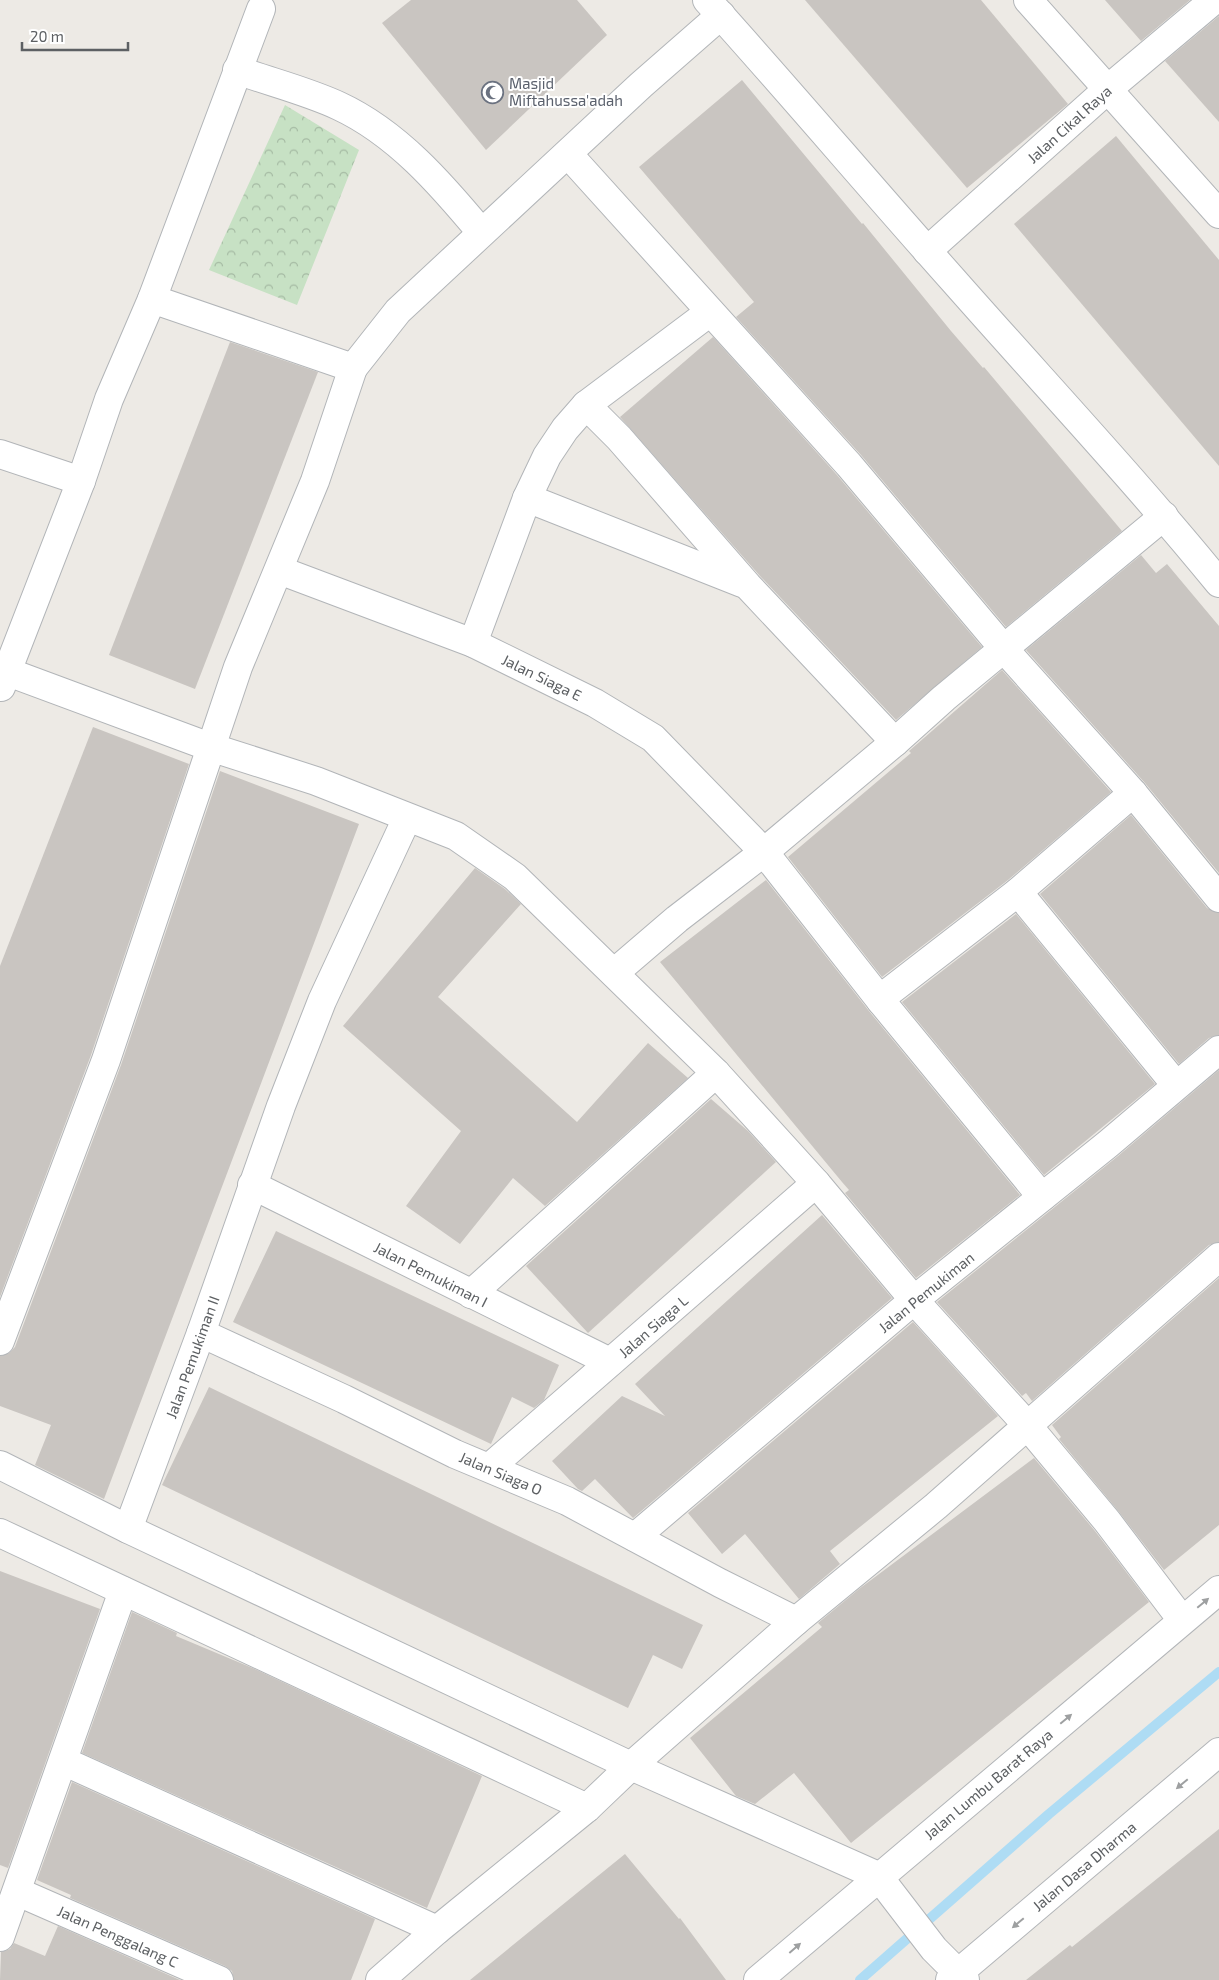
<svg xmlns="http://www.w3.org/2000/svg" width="1219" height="1980" viewBox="0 0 1219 1980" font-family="'Exo 2',sans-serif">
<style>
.park{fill:url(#park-crowns)}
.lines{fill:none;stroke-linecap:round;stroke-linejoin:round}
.stream{stroke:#aedcf4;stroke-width:10}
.building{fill:#c9c5c1}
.minor-casing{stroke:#b2b5b8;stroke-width:30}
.minor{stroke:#fff;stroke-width:28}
.oneway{fill:#9ea0a1}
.labels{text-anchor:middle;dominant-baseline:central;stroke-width:4;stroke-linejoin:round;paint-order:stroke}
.worship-label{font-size:15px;fill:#5b616d;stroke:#fff;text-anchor:start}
.street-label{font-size:15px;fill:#5d6063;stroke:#fff}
</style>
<defs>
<pattern id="park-crowns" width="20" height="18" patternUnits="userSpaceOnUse" patternTransform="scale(1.25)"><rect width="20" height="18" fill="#c7e1c4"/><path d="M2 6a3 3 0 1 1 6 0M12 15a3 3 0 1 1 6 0" fill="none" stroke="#a5baa3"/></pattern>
</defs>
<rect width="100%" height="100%" fill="#edeae5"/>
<path class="park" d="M 285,105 L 359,150 L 297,305 L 209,270 Z"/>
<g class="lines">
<path class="stream" d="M 860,1980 L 1049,1814 L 1219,1672"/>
</g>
<g class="building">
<path d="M 411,0 L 577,0 L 607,35 L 486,150 L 382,23 Z"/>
<path d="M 805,0 L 981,0 L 1068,104 L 967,188 Z"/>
<path d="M 1105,0 L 1190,0 L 1141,41 Z"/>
<path d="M 1219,16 L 1219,122 L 1165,61 Z"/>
<path d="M 742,80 L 862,224 L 863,223 L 951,331 L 983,368 L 984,367 L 1122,531 L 1006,627 L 861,455 L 736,317 L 754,302 L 639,167 Z"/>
<path d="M 1116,136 L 1219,260 L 1219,466 L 1014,224 Z"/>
<path d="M 713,337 L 837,475 L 982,647 L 896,720 L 760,576 L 620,417 Z"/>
<path d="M 230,342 L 318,372 L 195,689 L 109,655 Z"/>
<path d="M 1141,555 L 1156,573 L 1167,564 L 1219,626 L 1219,873 L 1145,783 L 1026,650 Z"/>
<path d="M 1002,670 L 1111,792 L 1008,880 L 882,977 L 788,857 L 911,753 L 909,751 Z"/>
<path d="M 93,727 L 189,764 L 91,1055 L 0,1297 L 0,966 Z"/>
<path d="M 220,771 L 359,824 L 104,1499 L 35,1465 L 51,1425 L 0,1406 L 0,1356 L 9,1353 L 15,1347 L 121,1065 Z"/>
<path d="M 1131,815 L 1207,908 L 1219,913 L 1219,1035 L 1209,1038 L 1179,1064 L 1040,894 Z"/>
<path d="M 475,868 L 505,889 L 521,904 L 438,997 L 577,1122 L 648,1043 L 688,1078 L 545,1206 L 513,1178 L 460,1244 L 406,1206 L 461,1131 L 343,1026 Z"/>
<path d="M 766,880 L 869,1011 L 1020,1195 L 916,1278 L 845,1193 L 849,1190 L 842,1182 L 660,962 Z"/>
<path d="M 1016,914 L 1155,1084 L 1044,1175 L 902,1002 Z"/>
<path d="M 1219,1070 L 1219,1242 L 1209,1245 L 1032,1401 L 1026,1393 L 1022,1396 L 937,1302 L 1118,1156 Z"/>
<path d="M 711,1099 L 748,1131 L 776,1162 L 588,1333 L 526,1266 Z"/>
<path d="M 822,1215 L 892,1298 L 633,1518 L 595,1479 L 582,1491 L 578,1489 L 552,1461 L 622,1396 L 665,1416 L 635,1384 Z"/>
<path d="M 276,1231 L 559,1365 L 544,1400 L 534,1408 L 512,1397 L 491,1444 L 233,1322 Z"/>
<path d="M 1219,1278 L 1219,1525 L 1164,1570 L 1119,1512 L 1059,1439 L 1061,1437 L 1052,1425 Z"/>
<path d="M 913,1322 L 998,1416 L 830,1551 L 840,1564 L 799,1599 L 745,1534 L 722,1554 L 688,1513 Z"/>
<path d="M 209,1387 L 703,1625 L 682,1669 L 653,1655 L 628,1708 L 162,1485 Z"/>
<path d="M 1034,1458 L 1095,1531 L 1149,1602 L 851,1843 L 794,1773 L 755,1804 L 736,1796 L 690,1738 L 822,1627 L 818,1623 L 859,1589 Z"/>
<path d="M 0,1571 L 100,1609 L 8,1868 L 0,1865 Z"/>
<path d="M 132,1612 L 177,1633 L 176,1636 L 257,1670 L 482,1776 L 427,1908 L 82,1753 Z"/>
<path d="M 72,1782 L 375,1919 L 351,1980 L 234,1980 L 232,1971 L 225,1966 L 70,1898 L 71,1895 L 37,1880 Z"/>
<path d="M 1219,1829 L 1219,1980 L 1026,1980 L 1070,1945 L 1072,1947 Z"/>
<path d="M 625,1854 L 679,1919 L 680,1918 L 726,1980 L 470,1980 Z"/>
<path d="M 58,1926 L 180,1980 L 0,1980 L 1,1952 L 10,1949 L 14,1943 L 45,1956 Z"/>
</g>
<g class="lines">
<defs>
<g id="minor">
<path d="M 707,0 C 791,93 871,188 954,281 C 1043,382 1134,479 1219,583"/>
<path d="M 1028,0 L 1219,214"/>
<path d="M 237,70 C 270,82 307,91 339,106 C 397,133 441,184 481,232"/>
<path d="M 568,154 L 849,465 L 1004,649 L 1133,793 L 1219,898"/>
<path d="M 927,251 L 1108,89 L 1214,0"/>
<path d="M 152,299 L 353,368 L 398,311 L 641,85 L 721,15"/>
<path d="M 586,405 L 619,438 L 748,586 L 895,742"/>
<path d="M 0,454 L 81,481"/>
<path d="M 527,498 L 742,583"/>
<path d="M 279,570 L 473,643 L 595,703 L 653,738 L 764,852 L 881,1001 L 1042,1197"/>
<path d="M 473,643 L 527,498 L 547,456 L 565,429 L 586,405 L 710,312"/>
<path d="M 0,669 L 210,747 L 316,781 L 456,836 L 515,877 L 716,1073 L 816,1183 L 914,1300 L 1027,1425 L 1107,1521 L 1182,1620"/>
<path d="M 1,687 L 81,481 L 109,399 L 152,299 L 261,9"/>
<path d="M 1018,892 L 1176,1085"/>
<path d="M 614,973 L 677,919 L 764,852 L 895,742 L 944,698 L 1164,516"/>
<path d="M 881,1001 L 890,991 L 1018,892 L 1133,793"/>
<path d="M 252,1185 L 610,1362"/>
<path d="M 471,1294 L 716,1073"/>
<path d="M 201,1333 L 344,1399 L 455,1454 L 567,1501 L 720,1583 L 796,1621"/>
<path d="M 0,1341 L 106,1060 L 238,667 L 315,481 L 353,368"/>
<path d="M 0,1465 L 128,1529 L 631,1766 L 878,1876 L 934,1949 L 965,1980"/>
<path d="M 490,1467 L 816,1183"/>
<path d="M 128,1529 L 201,1333 L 281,1106 L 322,1001 L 407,818"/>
<path d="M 0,1533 L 587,1808"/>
<path d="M 635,1537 L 914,1300 L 1108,1144 L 1219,1050"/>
<path d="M 63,1761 L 437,1930"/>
<path d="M 18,1892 L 219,1980"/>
<path d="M 0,1937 L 123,1591"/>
<path d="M 380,1980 L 437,1930 L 587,1808 L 631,1766 L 796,1621 L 936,1506 L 1219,1257"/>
<path d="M 758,1980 L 1219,1590"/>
<path d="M 950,1980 L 1219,1752"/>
</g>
</defs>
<use href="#minor" class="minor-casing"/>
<use href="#minor" class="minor"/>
</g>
<defs><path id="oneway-solid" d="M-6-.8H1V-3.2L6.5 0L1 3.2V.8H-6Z" transform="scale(1.25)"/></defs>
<g class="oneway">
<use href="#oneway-solid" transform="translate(1203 1603) rotate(-40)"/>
<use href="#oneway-solid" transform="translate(1066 1719) rotate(-40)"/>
<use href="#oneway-solid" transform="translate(1182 1784) rotate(140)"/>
<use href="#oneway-solid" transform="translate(1018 1923) rotate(140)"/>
<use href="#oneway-solid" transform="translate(795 1948) rotate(-41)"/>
</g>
<defs>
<symbol id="mosque-ring" viewBox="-11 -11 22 22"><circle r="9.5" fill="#fff" stroke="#6b7280" stroke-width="1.5"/><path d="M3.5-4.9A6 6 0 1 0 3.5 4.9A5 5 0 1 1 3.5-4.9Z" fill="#6b7280"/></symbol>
</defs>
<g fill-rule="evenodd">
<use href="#mosque-ring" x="480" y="80" width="25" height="25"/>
</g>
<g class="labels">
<g class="worship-label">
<text x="509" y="83">Masjid<tspan x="509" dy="17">Miftahussa'adah</tspan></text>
</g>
<g class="street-label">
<text transform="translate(1069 124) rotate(-42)">Jalan Cikal Raya</text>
<text transform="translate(542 677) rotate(26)">Jalan Siaga E</text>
<text transform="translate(431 1274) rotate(27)">Jalan Pemukiman I</text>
<text transform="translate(926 1292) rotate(-39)">Jalan Pemukiman</text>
<text transform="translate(653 1326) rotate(-41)">Jalan Siaga L</text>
<text transform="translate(192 1357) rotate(-70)">Jalan Pemukiman II</text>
<text transform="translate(501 1473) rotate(23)">Jalan Siaga O</text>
<text transform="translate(988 1784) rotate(-40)">Jalan Lumbu Barat Raya</text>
<text transform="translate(1084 1866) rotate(-40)">Jalan Dasa Dharma</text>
<text transform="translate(118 1936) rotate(24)">Jalan Penggalang C</text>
</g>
</g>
<path d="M22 42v8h106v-8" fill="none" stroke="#5d6063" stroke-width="2.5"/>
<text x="30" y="42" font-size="15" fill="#5d6063" stroke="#ffffff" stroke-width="4" paint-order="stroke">20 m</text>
</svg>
